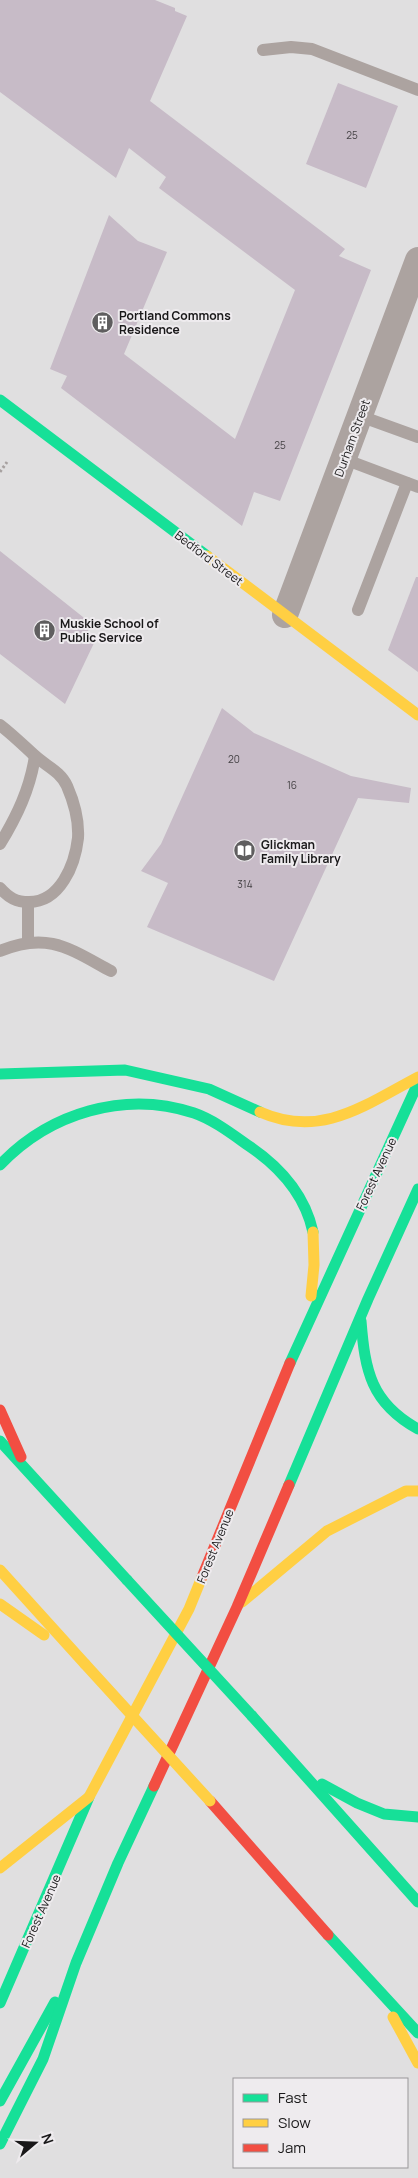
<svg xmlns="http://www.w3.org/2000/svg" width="418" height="2178" viewBox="0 0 418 2178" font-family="Manrope,sans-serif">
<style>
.building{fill:#c7bbc7}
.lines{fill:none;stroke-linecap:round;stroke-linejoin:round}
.path{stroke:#a7a1a0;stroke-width:3;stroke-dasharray:2.5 2.5;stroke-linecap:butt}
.lane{stroke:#aca3a0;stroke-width:12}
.street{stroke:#aca3a0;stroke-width:26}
.fast{stroke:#16e098;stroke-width:11}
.slow{stroke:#ffcf43;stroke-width:11}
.jam{stroke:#f24e42;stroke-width:11}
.fast-bridge{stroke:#16e098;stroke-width:11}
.slow-bridge{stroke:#ffcf43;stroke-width:11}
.labels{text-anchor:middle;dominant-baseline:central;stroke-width:4;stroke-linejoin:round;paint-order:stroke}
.number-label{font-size:10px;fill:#444144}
.poi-label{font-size:12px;font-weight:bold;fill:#191819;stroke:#eeebee;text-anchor:start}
.street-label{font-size:12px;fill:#191819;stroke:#eeebee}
</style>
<rect width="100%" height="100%" fill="#e0dfe0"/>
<g class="building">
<path d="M 0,0 L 155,0 L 175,8 L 175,11 L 187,16 L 150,101 L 345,249 L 339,256 L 371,270 L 280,501 L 254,492 L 242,526 L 61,388 L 67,376 L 50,369 L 109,215 L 138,241 L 167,252 L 124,354 L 235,439 L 295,290 L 159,188 L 166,177 L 129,148 L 116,178 L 0,92 Z"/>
<path d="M 338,83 L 398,106 L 366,188 L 306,164 Z"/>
<path d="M 0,551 L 93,625 L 84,635 L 94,643 L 65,704 L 0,654 Z"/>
<path d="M 416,577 L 418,577 L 418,672 L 388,650 Z"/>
<path d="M 222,708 L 254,733 L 351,776 L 411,788 L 409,803 L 358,798 L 274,981 L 147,927 L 168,883 L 141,871 L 161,844 Z"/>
</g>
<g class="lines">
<path class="path" d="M 0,472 L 7,462"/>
<g class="lane">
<path d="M 263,50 L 291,47 L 312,49 L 418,90"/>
<path d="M 360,416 L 418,437"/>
<path d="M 344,459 L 418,487"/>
<path d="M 358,610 L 407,483"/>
<path d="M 0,725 C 13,735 23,745 34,755 C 46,766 60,771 67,786 C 74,802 79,821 78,838 C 75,865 60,902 29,902 C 16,902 9,898 0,888"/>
<path d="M 0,844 C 17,816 30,789 35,756"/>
<path d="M 28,902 L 28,942"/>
<path d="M 0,951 C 48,931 70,949 111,971"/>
</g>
<path class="street" d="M 285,615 L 418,260"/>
<g class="fast">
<path d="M 0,400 L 207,556"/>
<path d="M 0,1074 L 125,1070 L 209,1089 L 260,1112"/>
<path d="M 0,1165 C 49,1113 125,1090 194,1113 C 214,1120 232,1134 249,1146 C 280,1167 305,1195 313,1232"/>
<path d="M 361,1321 C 365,1371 371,1403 418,1429"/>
<path d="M 290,1363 L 418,1083"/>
<path d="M 0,1441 L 127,1580"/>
<path d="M 289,1485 L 368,1299 L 418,1189"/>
<path d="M 252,1716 L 418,1902"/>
<path d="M 322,1784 L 357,1803 L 384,1814 L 418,1817"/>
<path d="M 328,1935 L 418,2033"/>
<path d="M 0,2003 L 89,1797"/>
<path d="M 0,2101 L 55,2002"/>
<path d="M 0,2144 L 43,2059 L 76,1963 L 118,1863 L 154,1786"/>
</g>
<g class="slow">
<path d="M 207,556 L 418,715"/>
<path d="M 260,1112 C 321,1139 365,1105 418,1077"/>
<path d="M 311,1296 L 314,1265 L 313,1232"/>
<path d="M 0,1570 L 85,1664"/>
<path d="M 242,1602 L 327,1531 L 406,1491 L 418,1491"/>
<path d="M 0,1604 L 44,1635"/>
<path d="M 0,1868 L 89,1797 L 189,1609 L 202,1577"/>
<path d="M 393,2017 L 418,2063"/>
</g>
<g class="jam">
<path d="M 0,1410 L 21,1457"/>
<path d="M 202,1577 L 290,1363"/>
<path d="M 154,1786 L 237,1607 L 289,1485"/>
<path d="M 210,1801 L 328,1935"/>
</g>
<path class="fast-bridge" d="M 127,1580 L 252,1716"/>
<path class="slow-bridge" d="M 85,1664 L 210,1801"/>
</g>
<defs>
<symbol id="building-disc" viewBox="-11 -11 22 22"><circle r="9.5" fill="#5f5e5f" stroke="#eeebee"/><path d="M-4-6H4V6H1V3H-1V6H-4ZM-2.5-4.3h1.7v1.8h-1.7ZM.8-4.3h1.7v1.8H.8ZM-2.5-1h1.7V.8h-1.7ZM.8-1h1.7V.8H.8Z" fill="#fff"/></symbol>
<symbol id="library-disc" viewBox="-11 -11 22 22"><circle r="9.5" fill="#5f5e5f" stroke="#eeebee"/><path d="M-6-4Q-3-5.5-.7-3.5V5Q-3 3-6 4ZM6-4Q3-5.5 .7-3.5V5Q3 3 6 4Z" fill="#fff"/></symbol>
</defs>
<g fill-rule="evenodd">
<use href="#building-disc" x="90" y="310" width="25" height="25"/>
<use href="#building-disc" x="32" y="618" width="25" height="25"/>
<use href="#library-disc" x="232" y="838" width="25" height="25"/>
</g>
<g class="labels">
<g class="number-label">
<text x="352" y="135">25</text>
<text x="280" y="445">25</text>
<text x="234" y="759">20</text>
<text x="292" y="785">16</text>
<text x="245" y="884">314</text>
</g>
<g class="poi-label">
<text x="119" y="315">Portland Commons<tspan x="119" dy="14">Residence</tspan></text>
<text x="60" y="623">Muskie School of<tspan x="60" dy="14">Public Service</tspan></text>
<text x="261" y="844">Glickman<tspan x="261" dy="14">Family Library</tspan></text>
</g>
<g class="street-label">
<text transform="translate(352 438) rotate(-70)">Durham Street</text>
<text transform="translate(209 558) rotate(37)">Bedford Street</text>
<text transform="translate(376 1174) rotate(-65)">Forest Avenue</text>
<text transform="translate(215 1546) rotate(-68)">Forest Avenue</text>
<text transform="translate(41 1911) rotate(-66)">Forest Avenue</text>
</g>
</g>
<rect x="233" y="2078" width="175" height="90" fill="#eeebee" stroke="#999799"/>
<rect x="243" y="2094" width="25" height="8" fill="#16e098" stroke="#999799"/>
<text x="278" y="2103" font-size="15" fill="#191819">Fast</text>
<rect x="243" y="2119" width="25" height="8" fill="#ffcf43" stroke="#999799"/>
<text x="278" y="2128" font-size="15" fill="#191819">Slow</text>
<rect x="243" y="2144" width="25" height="8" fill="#f24e42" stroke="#999799"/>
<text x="278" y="2153" font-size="15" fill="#191819">Jam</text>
<g transform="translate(35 2143) rotate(71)" stroke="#eeebee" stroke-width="4" paint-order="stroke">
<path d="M0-4L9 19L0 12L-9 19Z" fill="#191819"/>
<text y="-8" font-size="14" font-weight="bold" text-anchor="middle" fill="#191819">N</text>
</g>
</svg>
